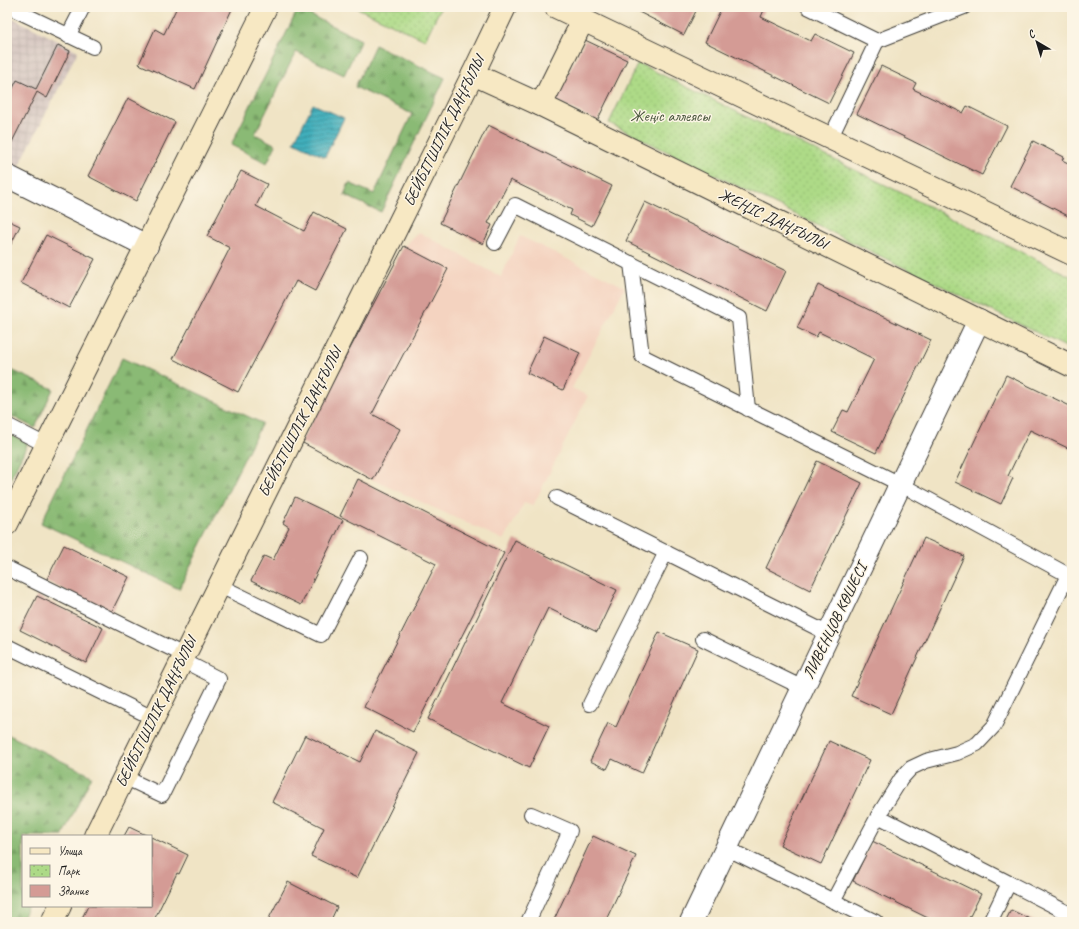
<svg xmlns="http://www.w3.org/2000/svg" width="1079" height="929" viewBox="0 0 1079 929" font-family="Caveat,sans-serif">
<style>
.built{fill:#f4d3c0}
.industrial{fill:url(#industrial-grid)}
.forest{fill:url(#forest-firs);stroke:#536b48}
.park{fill:url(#park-dots);stroke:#647b52}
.water{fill:url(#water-rules);stroke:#2e656c}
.building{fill:#d49b95}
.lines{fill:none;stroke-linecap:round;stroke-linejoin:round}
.lane-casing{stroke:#3c3a35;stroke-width:16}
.street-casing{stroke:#3c3a35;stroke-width:24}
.secondary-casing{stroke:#3c3a35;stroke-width:24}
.lane{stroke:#fff;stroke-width:14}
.street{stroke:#fff;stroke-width:22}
.secondary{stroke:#f7e8c3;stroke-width:22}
.labels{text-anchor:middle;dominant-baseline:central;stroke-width:3;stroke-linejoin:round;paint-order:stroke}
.park-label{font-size:16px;fill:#48553c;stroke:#fcf5e5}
.street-label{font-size:16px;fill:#1c1c1c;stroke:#fcf5e5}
</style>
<defs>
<pattern id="industrial-grid" width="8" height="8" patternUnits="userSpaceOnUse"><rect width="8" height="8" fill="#d0c0bc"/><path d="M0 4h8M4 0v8" fill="none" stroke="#b2a4a1"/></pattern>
<pattern id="forest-firs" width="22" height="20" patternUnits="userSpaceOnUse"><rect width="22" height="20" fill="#8aba74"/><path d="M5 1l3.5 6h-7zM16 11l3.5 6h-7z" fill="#769f64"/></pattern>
<pattern id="park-dots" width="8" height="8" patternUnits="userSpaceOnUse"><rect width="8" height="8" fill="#adda87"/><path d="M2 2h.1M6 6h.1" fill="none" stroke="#94ba74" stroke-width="1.8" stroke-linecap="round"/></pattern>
<pattern id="water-rules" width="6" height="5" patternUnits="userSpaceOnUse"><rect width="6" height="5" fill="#3faebb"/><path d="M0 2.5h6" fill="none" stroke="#348d97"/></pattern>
</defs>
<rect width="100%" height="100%" fill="#fcf5e5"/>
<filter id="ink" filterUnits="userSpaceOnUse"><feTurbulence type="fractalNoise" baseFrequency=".025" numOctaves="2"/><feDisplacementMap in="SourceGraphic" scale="8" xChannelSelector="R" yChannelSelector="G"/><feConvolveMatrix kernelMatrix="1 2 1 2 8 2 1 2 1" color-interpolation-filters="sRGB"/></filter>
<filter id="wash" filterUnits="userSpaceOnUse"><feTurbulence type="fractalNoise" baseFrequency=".012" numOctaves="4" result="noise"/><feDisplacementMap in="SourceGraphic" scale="16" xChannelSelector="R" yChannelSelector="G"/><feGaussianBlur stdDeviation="0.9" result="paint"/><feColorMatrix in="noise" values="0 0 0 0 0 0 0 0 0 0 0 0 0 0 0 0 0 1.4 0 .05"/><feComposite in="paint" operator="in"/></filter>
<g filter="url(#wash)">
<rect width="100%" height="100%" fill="#f0e4c5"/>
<path class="built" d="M 419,232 L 501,277 L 520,236 L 625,287 L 572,388 L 588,396 L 533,506 L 524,503 L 504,540 L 373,480 L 301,442 L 404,246 Z"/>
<path class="industrial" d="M 7,15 L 78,51 L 18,168 L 7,162 Z"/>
<g class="forest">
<path d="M 298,9 L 361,40 L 344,75 L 296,52 L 255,134 L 276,145 L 267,163 L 231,145 Z"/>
<path d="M 375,45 L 445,78 L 381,212 L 344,195 L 349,183 L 374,194 L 412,114 L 355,87 Z"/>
<path d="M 122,358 L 262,423 L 179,589 L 41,523 Z"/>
<path d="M 7,368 L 53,389 L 35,428 L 7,414 Z"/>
<path d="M 7,433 L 28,443 L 7,486 Z"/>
<path d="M 7,734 L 92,776 L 62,836 L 23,836 L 23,906 L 28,906 L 20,922 L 7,922 Z"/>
</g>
<g class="park">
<path d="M 355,7 L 441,7 L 425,40 Z"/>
<path d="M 638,63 L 1072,277 L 1072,350 L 609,123 Z"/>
</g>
<path class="water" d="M 313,104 L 344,118 L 325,157 L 294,142 Z"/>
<g id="blocks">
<g class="building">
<path d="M 177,7 L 233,7 L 195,89 L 139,64 L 155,29 L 164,34 Z"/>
<path d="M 629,7 L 698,7 L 684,35 Z"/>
<path d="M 722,7 L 757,7 L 764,10 L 761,17 L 811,41 L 815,34 L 854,53 L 829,103 L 705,42 Z"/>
<path d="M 585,40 L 627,60 L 597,121 L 555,100 Z"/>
<path d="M 58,45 L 70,51 L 47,98 L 37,92 L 7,152 L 7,100 L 17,80 L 36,89 Z"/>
<path d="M 881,66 L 916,83 L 913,89 L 963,113 L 967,106 L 1007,126 L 982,175 L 857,114 Z"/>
<path d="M 128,98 L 175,122 L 136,201 L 88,176 Z"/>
<path d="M 488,125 L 612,186 L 592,226 L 570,215 L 572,210 L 510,180 L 488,223 L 492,225 L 483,244 L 440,223 Z"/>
<path d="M 1033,141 L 1064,157 L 1062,160 L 1072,165 L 1072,218 L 1010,186 Z"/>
<path d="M 241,171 L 267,184 L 256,206 L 304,231 L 314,212 L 347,229 L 315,291 L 296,281 L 238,392 L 173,359 L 230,248 L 207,236 Z"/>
<path d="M 645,202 L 786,271 L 767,311 L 626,241 Z"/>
<path d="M 7,220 L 20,226 L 7,252 Z"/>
<path d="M 46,235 L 95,259 L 69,308 L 21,283 Z"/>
<path d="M 404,246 L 448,269 L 372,414 L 400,429 L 373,480 L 301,442 Z"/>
<path d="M 818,285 L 931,340 L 876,453 L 832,432 L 843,410 L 848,412 L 874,359 L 819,332 L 816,337 L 797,328 Z"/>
<path d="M 544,336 L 580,353 L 563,390 L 527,373 Z"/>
<path d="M 1006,375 L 1072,407 L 1072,450 L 1030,430 L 1008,476 L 1013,478 L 1001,504 L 955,482 Z"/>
<path d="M 817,461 L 862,483 L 810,590 L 766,568 Z"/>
<path d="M 358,479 L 504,553 L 413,732 L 364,707 L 436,564 L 340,516 Z"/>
<path d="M 295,497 L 343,520 L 301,605 L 251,581 L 264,556 L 273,560 L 289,527 L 283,523 Z"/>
<path d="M 924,538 L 964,556 L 891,714 L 851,696 Z"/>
<path d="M 515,540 L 617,590 L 597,632 L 548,608 L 502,703 L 549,726 L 529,768 L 428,719 Z"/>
<path d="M 64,545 L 129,577 L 111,613 L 46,581 Z"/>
<path d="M 37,596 L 103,628 L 86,663 L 20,630 Z"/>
<path d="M 659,632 L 698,649 L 642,773 L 612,759 L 607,769 L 590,761 L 608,723 L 616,727 Z"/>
<path d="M 375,731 L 419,753 L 357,878 L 311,856 L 324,828 L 272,802 L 305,735 L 360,762 Z"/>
<path d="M 829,741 L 870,760 L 821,864 L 780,845 Z"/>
<path d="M 129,827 L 148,836 L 124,836 Z"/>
<path d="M 593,836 L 636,856 L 605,922 L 553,922 Z"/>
<path d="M 151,837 L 188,855 L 179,874 L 177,873 L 153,922 L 80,922 L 88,906 L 151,906 Z"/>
<path d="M 872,841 L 981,894 L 967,922 L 936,922 L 853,881 Z"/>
<path d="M 288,882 L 337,907 L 330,922 L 267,922 Z"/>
<path d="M 1011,910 L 1036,922 L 1005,922 Z"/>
</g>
</g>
</g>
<g filter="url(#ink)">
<use href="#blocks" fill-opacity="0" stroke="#3c3a35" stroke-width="1"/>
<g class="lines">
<defs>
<g id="lane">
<path d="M 9,7 L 93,47"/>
<path d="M 808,7 L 877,41 L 964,7"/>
<path d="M 68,36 L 83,7"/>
<path d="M 830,139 L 877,41"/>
<path d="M 495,243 L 515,205 L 739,318 L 748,409"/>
<path d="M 631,263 L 642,356 L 900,484 L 1072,577"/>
<path d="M 7,425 L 46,445"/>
<path d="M 557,498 L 829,634"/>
<path d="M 7,568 L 184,655"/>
<path d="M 218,585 L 321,635 L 361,558"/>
<path d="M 703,639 L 803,688"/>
<path d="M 7,646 L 153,718"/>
<path d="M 590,704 L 666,552"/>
<path d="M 124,777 L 162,795 L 219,679 L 182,660"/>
<path d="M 878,816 L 1072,915"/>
<path d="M 726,848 L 876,922"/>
<path d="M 833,901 L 878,816 L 901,779 L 911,768 L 926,761 L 957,753 L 977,744 L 994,726 L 1068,575"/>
<path d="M 528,922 L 570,831 L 531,814"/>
<path d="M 990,922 L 1009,883"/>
</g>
<g id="street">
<path d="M 7,176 L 147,246"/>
<path d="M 691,922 L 979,320"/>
</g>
<g id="secondary">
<path d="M 556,7 L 1072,254"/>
<path d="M 473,74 L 541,105 L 1072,366"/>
<path d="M 541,105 L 583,20"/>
<path d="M 7,524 L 266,7"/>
<path d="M 95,836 L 473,74 L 505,7"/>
<path d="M 52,922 L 60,906"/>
</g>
</defs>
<use href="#lane" class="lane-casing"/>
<use href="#street" class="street-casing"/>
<use href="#secondary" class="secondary-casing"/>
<use href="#lane" class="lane"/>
<use href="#street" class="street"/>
<use href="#secondary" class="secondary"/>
</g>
</g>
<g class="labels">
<g class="park-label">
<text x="670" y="116">Жеңіс аллеясы</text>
</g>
<g class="street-label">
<text transform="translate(444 131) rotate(-64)">БЕЙБІТШІЛІК ДАҢҒЫЛЫ</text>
<text transform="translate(773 219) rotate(26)">ЖЕҢІС ДАҢҒЫЛЫ</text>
<text transform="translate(300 422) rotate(-63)">БЕЙБІТШІЛІК ДАҢҒЫЛЫ</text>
<text transform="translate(835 621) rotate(-64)">ЛИВЕНЦОВ КӨШЕСІ</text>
<text transform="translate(156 712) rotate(-64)">БЕЙБІТШІЛІК ДАҢҒЫЛЫ</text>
</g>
</g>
<rect width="1079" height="929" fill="none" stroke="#fcf5e5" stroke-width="24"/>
<rect x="22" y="835" width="130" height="72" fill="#fcf5e5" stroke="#a29e95"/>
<rect x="30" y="848" width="20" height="6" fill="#f7e8c3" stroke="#a29e95"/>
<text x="58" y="855" font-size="12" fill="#1c1c1c">Улица</text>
<rect x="30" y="865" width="20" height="12" fill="url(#park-dots)" stroke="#a29e95"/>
<text x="58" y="875" font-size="12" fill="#1c1c1c">Парк</text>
<rect x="30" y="885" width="20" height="12" fill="#d49b95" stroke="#a29e95"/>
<text x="58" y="895" font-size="12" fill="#1c1c1c">Здание</text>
<g transform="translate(1037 42) rotate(322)" stroke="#fcf5e5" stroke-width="3" paint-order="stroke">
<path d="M0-3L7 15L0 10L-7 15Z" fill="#1c1c1c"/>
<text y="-6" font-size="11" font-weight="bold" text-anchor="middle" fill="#1c1c1c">С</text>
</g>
</svg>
